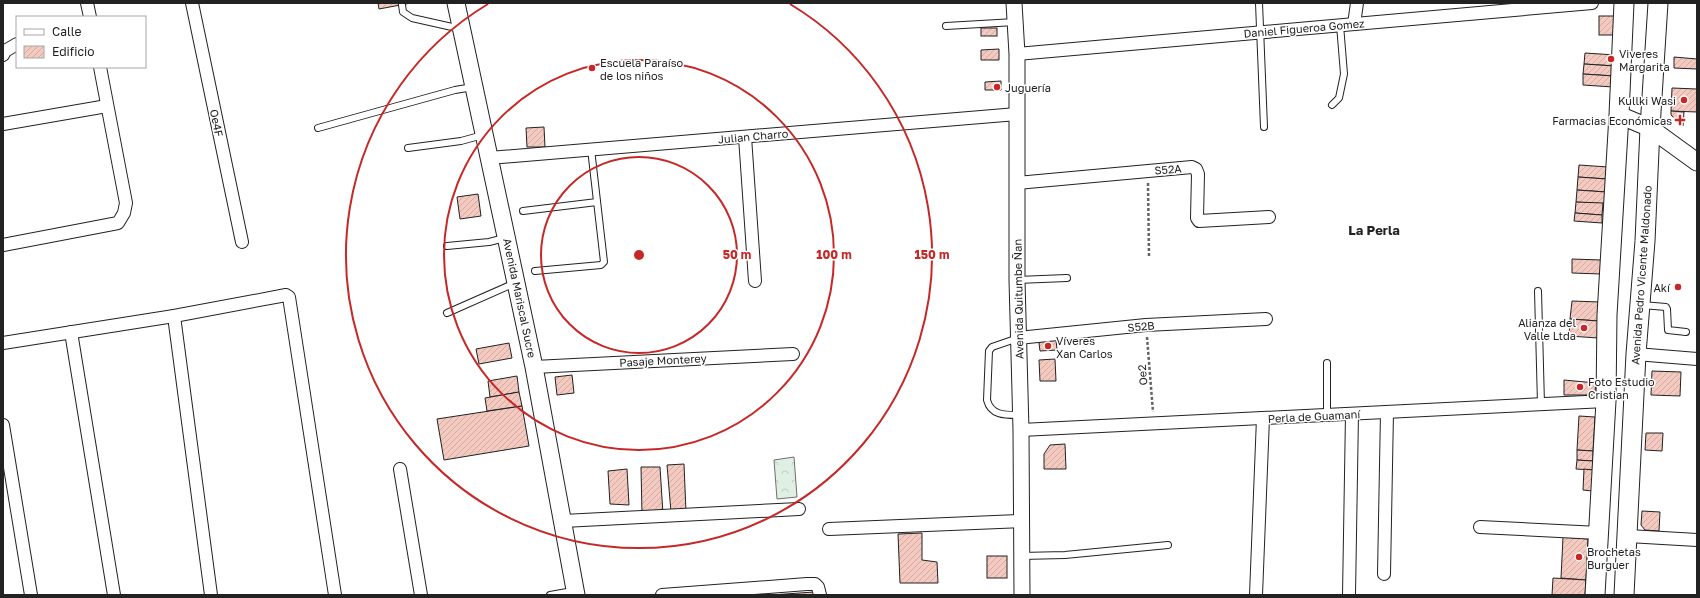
<svg xmlns="http://www.w3.org/2000/svg" width="1700" height="598" viewBox="0 0 1700 598" font-family="'Golos Text',sans-serif">
<style>
.forest{fill:url(#forest-crowns);stroke:#6f6f6f}
.building{fill:url(#building-hatch);stroke:#222}
.lines{fill:none;stroke-linecap:round;stroke-linejoin:round}
.service-casing{stroke:#222;stroke-width:8}
.minor-casing{stroke:#222;stroke-width:14}
.tertiary-casing{stroke:#222;stroke-width:17}
.secondary-casing{stroke:#222;stroke-width:19}
.primary-casing{stroke:#222;stroke-width:21}
.path{stroke:#646464;stroke-width:2.5;stroke-dasharray:3 2;stroke-linecap:butt}
.service{stroke:#fff;stroke-width:6}
.minor{stroke:#fff;stroke-width:12}
.tertiary{stroke:#fff;stroke-width:15}
.secondary{stroke:#fff;stroke-width:17}
.primary{stroke:#fff;stroke-width:19}
.ring{fill:none;stroke:#c62828;stroke-width:2}
.poi-dot{fill:#c62828;stroke:#fff;stroke-width:1.5}
.labels{text-anchor:middle;dominant-baseline:central;stroke-width:3;stroke-linejoin:round;paint-order:stroke}
.street-label{font-size:11px;fill:#222;stroke:#fff}
.poi-label{font-size:11px;fill:#222;stroke:#fff;text-anchor:start}
.quarter-label{font-size:13px;font-weight:bold;fill:#222;stroke:#fff}
.centre{fill:#c62828;stroke:#fff;stroke-width:2}
.ring-label{font-size:12px;text-anchor:middle;font-weight:bold;fill:#c62828;stroke:#fff;stroke-width:3;stroke-linejoin:round;paint-order:stroke}
</style>
<defs>
<pattern id="forest-crowns" width="20" height="18" patternUnits="userSpaceOnUse"><rect width="20" height="18" fill="#e0efe3"/><path d="M2 6a3 3 0 1 1 6 0M12 15a3 3 0 1 1 6 0" fill="none" stroke="#c0cdc2"/></pattern>
<pattern id="building-hatch" width="6" height="6" patternUnits="userSpaceOnUse"><rect width="6" height="6" fill="#f3c9c0"/><path d="M-1 1l2-2M0 6l6-6M5 7l2-2" fill="none" stroke="#d0aca5"/></pattern>
</defs>
<rect width="100%" height="100%" fill="#fff"/>
<path class="forest" d="M 794,457 L 797,497 L 777,499 L 774,460 Z"/>
<g class="building">
<path d="M 378,3 L 411,3 L 379,9 Z"/>
<rect x="1599" y="16" width="16" height="19"/>
<rect x="981" y="28" width="16" height="8"/>
<path d="M 999,49 L 999,60 L 981,60 L 981,50 Z"/>
<path d="M 1585,53 L 1615,55 L 1615,66 L 1584,64 Z"/>
<path d="M 1674,57 L 1697,59 L 1697,69 L 1674,68 Z"/>
<path d="M 1584,64 L 1615,66 L 1614,76 L 1583,74 Z"/>
<path d="M 1583,74 L 1614,76 L 1613,87 L 1583,85 Z"/>
<path d="M 1001,81 L 1001,90 L 985,90 L 985,82 Z"/>
<path d="M 1672,88 L 1697,89 L 1697,112 L 1671,111 Z"/>
<path d="M 1671,111 L 1684,112 L 1683,126 L 1671,115 Z"/>
<path d="M 544,127 L 545,147 L 527,147 L 526,128 Z"/>
<path d="M 1579,165 L 1608,167 L 1607,179 L 1578,177 Z"/>
<path d="M 1578,177 L 1607,179 L 1606,192 L 1577,190 Z"/>
<path d="M 1577,190 L 1606,192 L 1605,204 L 1576,202 Z"/>
<path d="M 478,194 L 481,216 L 460,219 L 457,197 Z"/>
<path d="M 1576,202 L 1603,203 L 1602,215 L 1575,213 Z"/>
<path d="M 1575,213 L 1602,215 L 1602,223 L 1574,221 Z"/>
<path d="M 1572,259 L 1601,260 L 1601,274 L 1572,273 Z"/>
<path d="M 1572,301 L 1600,302 L 1599,321 L 1570,319 Z"/>
<path d="M 1570,319 L 1599,321 L 1598,338 L 1569,336 Z"/>
<path d="M 1056,339 L 1057,350 L 1040,351 L 1039,343 L 1044,340 Z"/>
<path d="M 509,343 L 512,358 L 479,364 L 476,349 Z"/>
<path d="M 1055,359 L 1056,381 L 1040,381 L 1039,360 Z"/>
<path d="M 1652,371 L 1681,372 L 1680,396 L 1651,395 Z"/>
<path d="M 572,375 L 574,393 L 557,395 L 555,377 Z"/>
<path d="M 517,376 L 519,392 L 490,397 L 488,381 Z"/>
<path d="M 1564,380 L 1596,383 L 1595,391 L 1591,395 L 1564,395 Z"/>
<path d="M 519,392 L 522,406 L 487,411 L 485,398 Z"/>
<path d="M 522,406 L 529,446 L 444,460 L 437,419 Z"/>
<path d="M 1579,416 L 1595,417 L 1593,451 L 1577,450 Z"/>
<path d="M 1646,433 L 1663,433 L 1662,451 L 1645,450 Z"/>
<path d="M 1065,444 L 1066,469 L 1044,469 L 1044,454 L 1050,445 Z"/>
<path d="M 1577,450 L 1593,451 L 1593,461 L 1577,460 Z"/>
<path d="M 1577,460 L 1593,461 L 1593,470 L 1576,469 Z"/>
<path d="M 684,464 L 686,512 L 671,512 L 667,465 Z"/>
<path d="M 641,467 L 660,467 L 663,514 L 642,514 Z"/>
<path d="M 627,469 L 629,505 L 610,504 L 608,471 Z"/>
<path d="M 1584,469 L 1593,470 L 1592,491 L 1583,490 Z"/>
<path d="M 1642,511 L 1660,512 L 1659,531 L 1645,530 L 1641,525 Z"/>
<path d="M 922,533 L 922,560 L 937,562 L 938,583 L 900,583 L 898,534 Z"/>
<path d="M 1563,537 L 1588,539 L 1586,580 L 1561,578 Z"/>
<rect x="987" y="556" width="20" height="22"/>
<path d="M 1553,578 L 1586,580 L 1585,595 L 1552,595 Z"/>
<path d="M 814,592 L 814,595 L 771,595 Z"/>
</g>
<g class="lines">
<defs>
<g id="service">
<path d="M 1259,3 L 1264,127"/>
<path d="M 402,5 L 403,12 L 412,18 L 461,29"/>
<path d="M 946,26 L 1015,22"/>
<path d="M 1332,105 L 1339,98 L 1344,74 L 1340,25"/>
<path d="M 318,128 L 455,90 L 473,87"/>
<path d="M 408,148 L 461,141 L 483,135"/>
<path d="M 523,211 L 597,202"/>
<path d="M 447,246 L 489,242 L 505,238"/>
<path d="M 535,271 L 601,265 L 604,262 L 591,149"/>
<path d="M 1017,280 L 1067,278"/>
<path d="M 1538,291 L 1541,404"/>
<path d="M 1642,305 L 1666,307 L 1667,309 L 1668,330 L 1686,332"/>
<path d="M 447,313 L 515,283"/>
<path d="M 1018,338 L 992,347 L 989,351 L 987,400 C 991,416 1006,415 1020,415"/>
<path d="M 1327,363 L 1327,415"/>
<path d="M 1021,556 L 1065,555 L 1168,545"/>
<path d="M 550,595 L 573,591"/>
</g>
<g id="minor">
<path d="M 87,3 L 90,17"/>
<path d="M 192,3 L 242,242"/>
<path d="M 1354,24 L 1357,3"/>
<path d="M 1017,54 L 1592,3"/>
<path d="M 3,55 L 5,51 L 17,44"/>
<path d="M 3,124 L 107,106"/>
<path d="M 745,137 L 755,281"/>
<path d="M 489,158 L 1017,114"/>
<path d="M 1017,183 L 1192,167 L 1196,169 L 1198,174 L 1197,218 L 1199,221 L 1269,217"/>
<path d="M 3,245 L 118,223 L 124,213 L 126,203 L 100,67"/>
<path d="M 174,316 L 211,595"/>
<path d="M 71,332 L 114,595"/>
<path d="M 1018,338 L 1146,325 L 1266,319"/>
<path d="M 3,343 L 174,316 L 286,295 L 289,297 L 335,595"/>
<path d="M 1636,354 L 1697,359"/>
<path d="M 534,367 L 793,354"/>
<path d="M 3,425 L 31,595"/>
<path d="M 1021,430 L 1606,401"/>
<path d="M 400,469 L 421,595"/>
<path d="M 563,521 L 799,509"/>
<path d="M 1480,527 L 1599,533"/>
<path d="M 829,529 L 1021,521"/>
<path d="M 1628,536 L 1697,540"/>
<path d="M 1384,574 L 1387,412"/>
<path d="M 662,595 L 807,584 L 815,584 L 818,587 L 820,595"/>
<path d="M 1256,595 L 1263,418"/>
<path d="M 1349,595 L 1352,414"/>
</g>
<path id="tertiary" d="M 1014,3 L 1017,54 L 1017,280 L 1021,430 L 1022,595"/>
<g id="secondary">
<path d="M 456,3 L 534,367 L 576,595"/>
<path d="M 1619,115 L 1650,128 L 1697,162"/>
</g>
<g id="primary">
<path d="M 1595,595 L 1606,401 L 1607,315 L 1619,115 L 1624,3"/>
<path d="M 1624,595 L 1636,354 L 1645,241 L 1650,128 L 1658,3"/>
</g>
</defs>
<use href="#service" class="service-casing"/>
<use href="#minor" class="minor-casing"/>
<use href="#tertiary" class="tertiary-casing"/>
<use href="#secondary" class="secondary-casing"/>
<use href="#primary" class="primary-casing"/>
<g class="path">
<path d="M 1148,183 L 1149,256"/>
<path d="M 1147,337 L 1153,412"/>
</g>
<use href="#service" class="service"/>
<use href="#minor" class="minor"/>
<use href="#tertiary" class="tertiary"/>
<use href="#secondary" class="secondary"/>
<use href="#primary" class="primary"/>
</g>
<g class="ring">
<circle cx="639" cy="255" r="98"/>
<circle cx="639" cy="255" r="195"/>
<path d="M790 4A293 293 0 1 1 488 4"/>
</g>
<g class="poi-dot">
<circle cx="1611" cy="59" r="4"/>
<circle cx="592" cy="68" r="4"/>
<circle cx="997" cy="87" r="4"/>
<circle cx="1684" cy="100" r="4"/>
<path d="M1678 114h4v4h4v4h-4v4h-4v-4h-4v-4h4z"/>
<circle cx="1678" cy="287" r="4"/>
<circle cx="1584" cy="328" r="4"/>
<circle cx="1048" cy="346" r="4"/>
<circle cx="1580" cy="387" r="4"/>
<circle cx="1579" cy="557" r="4"/>
</g>
<g class="labels">
<g class="street-label">
<text transform="translate(1304 28) rotate(-5)">Daniel Figueroa Gomez</text>
<text transform="translate(217 123) rotate(78)">Oe4F</text>
<text transform="translate(753 136) rotate(-5)">Julian Charro</text>
<text transform="translate(1168 169) rotate(-4)">S52A</text>
<text transform="translate(1641 275) rotate(-86)">Avenida Pedro Vicente Maldonado</text>
<text transform="translate(520 298) rotate(78)">Avenida Mariscal Sucre</text>
<text transform="translate(1018 299) rotate(-91)">Avenida Quitumbe Ñan</text>
<text transform="translate(1141 326) rotate(-5)">S52B</text>
<text transform="translate(663 360) rotate(-3)">Pasaje Monterey</text>
<text transform="translate(1142 375) rotate(-95)">Oe2</text>
<text transform="translate(1314 416) rotate(-3)">Perla de Guamaní</text>
</g>
<g class="poi-label">
<text x="1619" y="53">Viveres<tspan x="1619" dy="13">Margarita</tspan></text>
<text x="600" y="62">Escuela Paraíso<tspan x="600" dy="13">de los niños</tspan></text>
<text x="1005" y="87">Juguería</text>
<text x="1676" y="100" text-anchor="end">Kullki Wasi</text>
<text x="1672" y="120" text-anchor="end">Farmacias Económicas</text>
<text x="1670" y="287" text-anchor="end">Akí</text>
<text x="1576" y="322" text-anchor="end">Alianza del<tspan x="1576" dy="13">Valle Ltda</tspan></text>
<text x="1056" y="340">Víveres<tspan x="1056" dy="13">Xan Carlos</tspan></text>
<text x="1588" y="381">Foto Estudio<tspan x="1588" dy="13">Cristian</tspan></text>
<text x="1587" y="551">Brochetas<tspan x="1587" dy="13">Burguer</tspan></text>
</g>
<g class="quarter-label">
<text x="1374" y="230">La Perla</text>
</g>
</g>
<circle cx="639" cy="255" r="6" class="centre"/>
<g class="ring-label">
<text x="737" y="259">50 m</text>
<text x="834" y="259">100 m</text>
<text x="932" y="259">150 m</text>
</g>
<rect width="1700" height="598" fill="none" stroke="#222222" stroke-width="8"/>
<rect x="16" y="16" width="130" height="52" fill="#ffffff" stroke="#a7a7a7"/>
<rect x="24" y="29" width="20" height="6" fill="#ffffff" stroke="#a7a7a7"/>
<text x="52" y="36" font-size="12" fill="#222222">Calle</text>
<rect x="24" y="46" width="20" height="12" fill="url(#building-hatch)" stroke="#a7a7a7"/>
<text x="52" y="56" font-size="12" fill="#222222">Edificio</text>
</svg>
